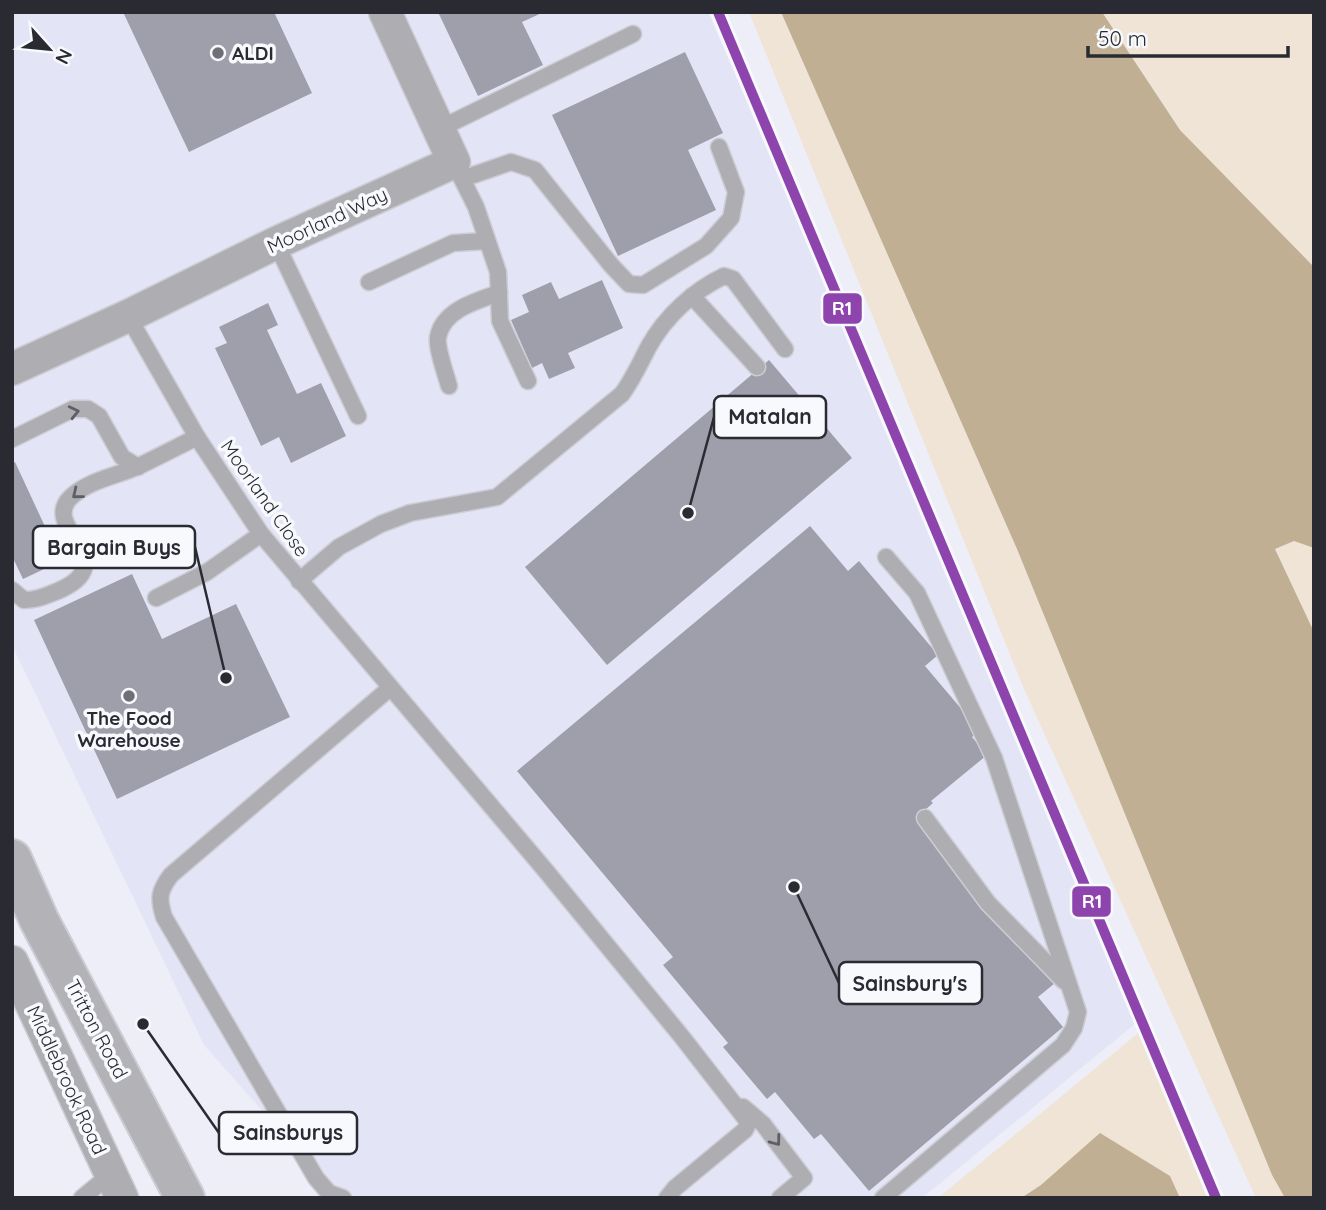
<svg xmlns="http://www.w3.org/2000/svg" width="1326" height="1210" viewBox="0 0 1326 1210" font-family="Quicksand,sans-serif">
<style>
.built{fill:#e3e4f5}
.green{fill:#efe4d5}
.water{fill:#c0af92}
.building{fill:#9f9fab}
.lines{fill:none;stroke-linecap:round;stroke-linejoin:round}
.service-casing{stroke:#ccccd4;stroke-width:19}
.minor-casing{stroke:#ccccd4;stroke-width:35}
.primary-casing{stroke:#ccccd4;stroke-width:42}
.service{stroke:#adadb2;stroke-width:16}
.minor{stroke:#adadb2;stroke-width:32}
.primary{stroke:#b2b2b7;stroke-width:38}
.rail-1-casing{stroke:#f8f9fd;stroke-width:16}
.rail-1{stroke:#8e44ad;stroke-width:10}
.oneway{stroke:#5e5e66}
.poi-dot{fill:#6f6f78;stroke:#f8f9fd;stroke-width:2.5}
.labels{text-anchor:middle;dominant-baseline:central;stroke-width:7;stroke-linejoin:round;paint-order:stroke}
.poi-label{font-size:19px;font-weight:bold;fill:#2a2a33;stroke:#f8f9fd;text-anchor:start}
.street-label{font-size:19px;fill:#2a2a33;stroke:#f8f9fd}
.leader{fill:none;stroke:#2a2a33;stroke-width:2.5}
.callout-dot{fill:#2a2a33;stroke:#f8f9fd;stroke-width:2.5}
.callout{fill:#f8f9fd;stroke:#2a2a33;stroke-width:2.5}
.callout-label{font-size:21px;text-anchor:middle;font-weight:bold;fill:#2a2a33}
.line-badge{stroke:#f8f9fd;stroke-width:2.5}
.badge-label{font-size:19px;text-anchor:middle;font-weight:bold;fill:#fff}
</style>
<rect width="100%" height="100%" fill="#eeeef8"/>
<path class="built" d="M 12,12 L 708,12 L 908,474 L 1136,1023 L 922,1198 L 340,1198 L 204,1045 L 12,645 Z"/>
<g class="green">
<path d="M 749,12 L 781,12 L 1017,549 L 1272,1175 L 1285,1198 L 1256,1198 L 1024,689 Z"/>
<path d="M 1102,12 L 1314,12 L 1314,267 L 1180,130 Z"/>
<path d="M 1294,541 L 1314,548 L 1314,632 L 1275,549 Z"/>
<path d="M 1142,1030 L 1207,1198 L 1180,1198 L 1170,1176 L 1041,1185 L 1021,1198 L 938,1198 Z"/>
</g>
<g class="water">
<path d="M 781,12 L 1102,12 L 1180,130 L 1314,267 L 1314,548 L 1294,541 L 1275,549 L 1314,632 L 1314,1198 L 1285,1198 L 1272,1175 L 1017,549 Z"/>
<path d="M 1100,1133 L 1170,1176 L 1180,1198 L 1021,1198 L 1041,1185 Z"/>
</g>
<g class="building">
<path d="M 123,12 L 274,12 L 312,93 L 189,152 Z"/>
<path d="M 438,12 L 544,12 L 522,22 L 543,65 L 478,96 Z"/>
<path d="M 685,52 L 723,133 L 688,150 L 716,210 L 618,256 L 552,115 Z"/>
<path d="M 602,280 L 623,328 L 568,353 L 575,368 L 549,379 L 542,363 L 532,368 L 511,320 L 529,312 L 522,295 L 551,282 L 559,299 Z"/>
<path d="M 268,303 L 278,325 L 267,330 L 297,394 L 321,383 L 346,436 L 291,463 L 279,437 L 261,446 L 215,348 L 227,343 L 219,327 Z"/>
<path d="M 769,360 L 852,458 L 607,665 L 525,567 Z"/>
<path d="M 15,462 L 61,561 L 23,579 L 12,556 L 12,463 Z"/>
<path d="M 810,526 L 848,571 L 859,561 L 938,655 L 925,666 L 980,731 L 972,737 L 987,755 L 931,801 L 933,803 L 916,818 L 1055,983 L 1038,997 L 1063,1027 L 869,1191 L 821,1134 L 814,1139 L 775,1092 L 767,1099 L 723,1047 L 728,1043 L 663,965 L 673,957 L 517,771 Z"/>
<path d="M 132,574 L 162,639 L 236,604 L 290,717 L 117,799 L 34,620 Z"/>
</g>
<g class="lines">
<defs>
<g id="service">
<path d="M 439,129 L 633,34"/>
<path d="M 458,171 L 476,207 L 498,272 L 500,321 L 528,381"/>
<path d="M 462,179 L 511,162 L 535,170 L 611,265 L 629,284 L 643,285 L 706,246 L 731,218 L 736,192 L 719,147"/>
<path d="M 276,243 L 358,416"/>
<path d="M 369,282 L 453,243 L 487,241"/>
<path d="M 692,296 L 757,367"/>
<path d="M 128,316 L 197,437 L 261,534 L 546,871 L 682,1037 L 745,1118 L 748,1124 L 745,1130 L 675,1188 L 667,1198"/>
<path d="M 449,386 C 446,375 436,347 438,337 C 443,310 476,301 499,293"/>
<path d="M 12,439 L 73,409 L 88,409 L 99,416 L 122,457 L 138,467"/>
<path d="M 299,581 L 339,547 L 381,524 L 410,513 L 497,497 L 622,394 C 633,379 640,363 649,346 C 666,316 693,291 724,276 L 733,279 L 785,349"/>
<path d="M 12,590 L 24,600 C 38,600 47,595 60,590 C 124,561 39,527 71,497 C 89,480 117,476 139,466 C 158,457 177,447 197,437"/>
<path d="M 156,598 L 207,572 L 261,534"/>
<path d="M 925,818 L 988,903 L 1064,981"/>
<path d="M 743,1107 L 763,1124 L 804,1178 L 780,1198"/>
<path d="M 82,1198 L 111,1174"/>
<path d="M 343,1198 L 329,1193 L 316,1178 L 164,917 C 158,898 159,891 171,875 L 390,688"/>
<path d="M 883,1198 L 1063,1045 L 1074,1028 L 1078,1012 L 994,758 L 917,593 L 886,557"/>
</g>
<g id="minor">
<path d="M 12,369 L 128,316 L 276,243 L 454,162 L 385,12"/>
<path d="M 12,962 L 122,1198"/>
</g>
<path id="primary" d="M 12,859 L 39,920 L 185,1198"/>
</defs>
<use href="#service" class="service-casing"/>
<use href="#minor" class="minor-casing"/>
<use href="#primary" class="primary-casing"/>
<use href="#service" class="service"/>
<use href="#minor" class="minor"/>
<use href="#primary" class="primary"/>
<defs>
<path id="rail-1" d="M 718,12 L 1216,1198"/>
</defs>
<use href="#rail-1" class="rail-1-casing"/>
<use href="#rail-1" class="rail-1"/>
</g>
<defs><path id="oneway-chevron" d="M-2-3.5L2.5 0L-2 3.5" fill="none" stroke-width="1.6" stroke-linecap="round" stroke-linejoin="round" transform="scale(1.75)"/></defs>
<g class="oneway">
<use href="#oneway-chevron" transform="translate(74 412) rotate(-13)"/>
<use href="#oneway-chevron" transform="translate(77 494) rotate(141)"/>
<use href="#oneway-chevron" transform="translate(776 1141) rotate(53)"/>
</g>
<g class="poi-dot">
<circle cx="218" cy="53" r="7"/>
<circle cx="129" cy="696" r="7"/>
</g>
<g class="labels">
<g class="poi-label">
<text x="232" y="53">ALDI</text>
<text x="129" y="718" text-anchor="middle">The Food<tspan x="129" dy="22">Warehouse</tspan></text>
</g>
<g class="street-label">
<text transform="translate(327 220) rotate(-25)">Moorland Way</text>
<text transform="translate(265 498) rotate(55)">Moorland Close</text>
<text transform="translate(97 1029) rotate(62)">Tritton Road</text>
<text transform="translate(67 1080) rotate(65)">Middlebrook Road</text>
</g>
</g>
<path class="leader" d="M688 513L714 417M226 678L195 547M794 887L839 983M143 1024L219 1133"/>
<g class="callout-dot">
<circle cx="688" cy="513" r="7"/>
<circle cx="226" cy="678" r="7"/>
<circle cx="794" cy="887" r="7"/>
<circle cx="143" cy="1024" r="7"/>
</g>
<g class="callout">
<rect x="714" y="396" width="112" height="42" rx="7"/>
<rect x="33" y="526" width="162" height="42" rx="7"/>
<rect x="839" y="962" width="143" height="42" rx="7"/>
<rect x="219" y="1112" width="138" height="42" rx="7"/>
</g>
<g class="callout-label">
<text x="770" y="424">Matalan</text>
<text x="114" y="555">Bargain Buys</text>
<text x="910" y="991">Sainsbury's</text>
<text x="288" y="1140">Sainsburys</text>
</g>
<g class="line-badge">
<rect x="822" y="292" width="41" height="33" rx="7" fill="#8e44ad"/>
<rect x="1071" y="885" width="41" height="33" rx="7" fill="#8e44ad"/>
</g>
<g class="badge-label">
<text x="842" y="315">R1</text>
<text x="1092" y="908">R1</text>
</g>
<rect width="1326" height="1210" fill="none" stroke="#2a2a33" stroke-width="28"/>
<g transform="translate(49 49) rotate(117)" stroke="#f8f9fd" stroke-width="5" paint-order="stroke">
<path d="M0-5L12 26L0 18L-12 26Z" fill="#2a2a33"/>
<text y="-10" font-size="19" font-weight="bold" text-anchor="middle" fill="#2a2a33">N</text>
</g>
<path d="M1088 46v10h200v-10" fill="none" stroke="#2a2a33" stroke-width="3.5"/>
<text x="1098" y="46" font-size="21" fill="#2a2a33" stroke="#f8f9fd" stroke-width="5" paint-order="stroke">50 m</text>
</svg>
